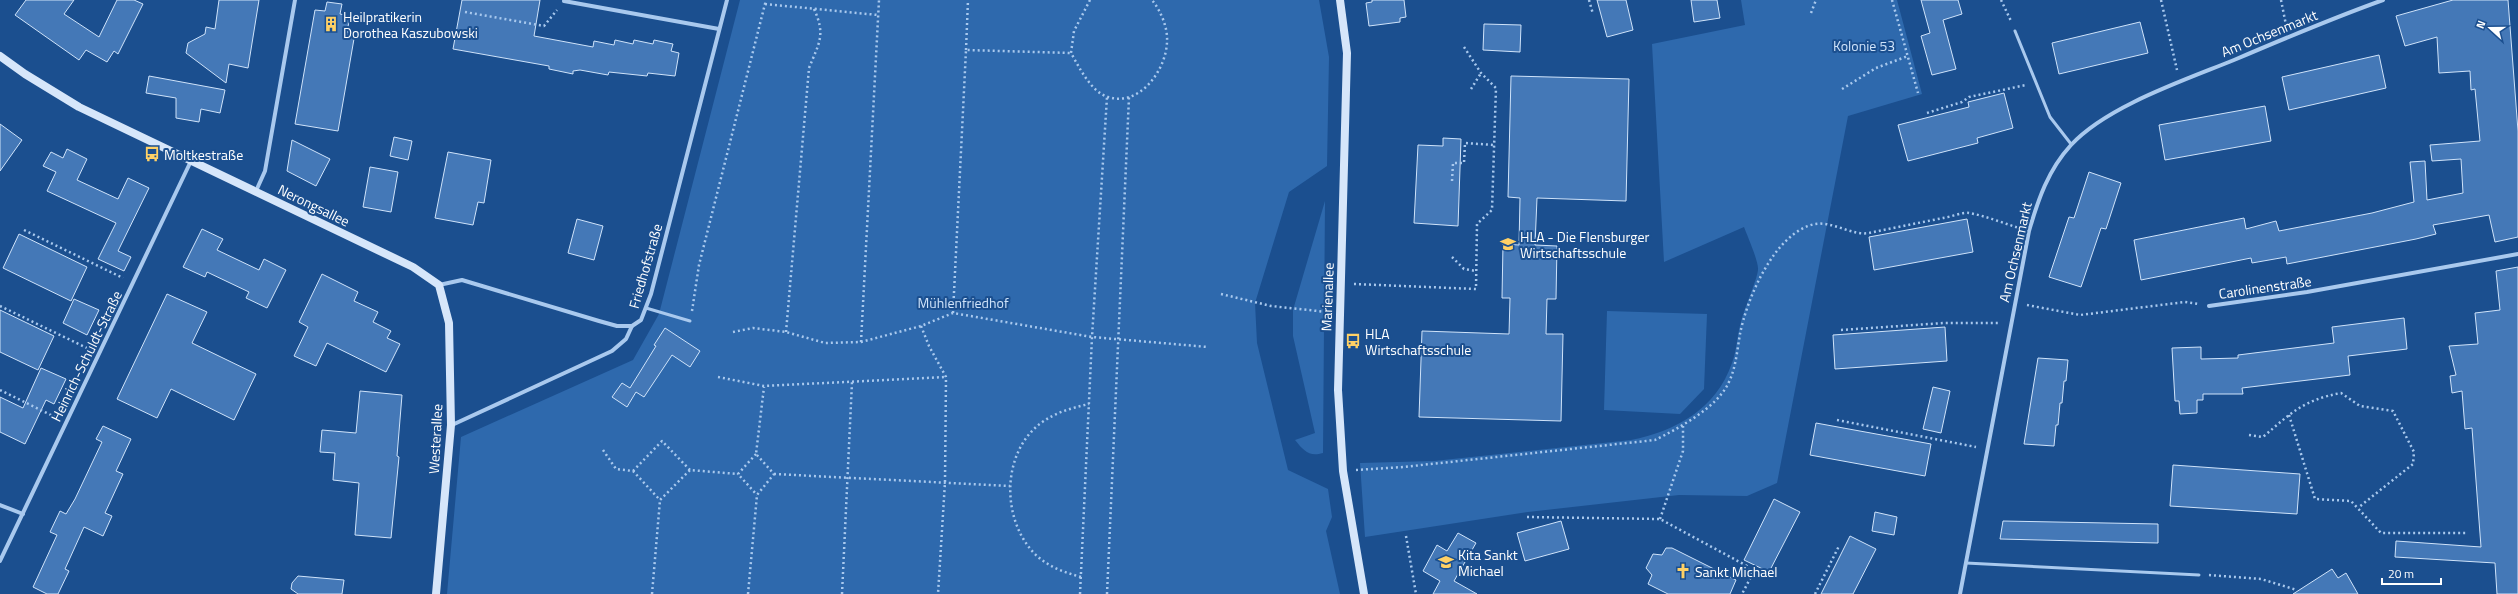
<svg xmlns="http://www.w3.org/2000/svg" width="2518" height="594" viewBox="0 0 2518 594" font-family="'Titillium Web',sans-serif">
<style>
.green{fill:#2e69ad}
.building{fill:#4478b7;stroke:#cfe3fa}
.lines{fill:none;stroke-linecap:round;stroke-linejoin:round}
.path{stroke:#a9c9ee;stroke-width:2.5;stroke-dasharray:2 3;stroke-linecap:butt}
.lane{stroke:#a9c9ee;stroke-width:3}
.street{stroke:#a9c9ee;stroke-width:4}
.secondary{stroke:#d6e6fa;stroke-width:8}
.labels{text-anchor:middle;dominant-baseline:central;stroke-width:4;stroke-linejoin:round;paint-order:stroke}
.poi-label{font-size:14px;fill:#fff;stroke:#1b4f8f;text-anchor:start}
.street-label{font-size:14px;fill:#fff;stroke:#1b4f8f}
.park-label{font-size:14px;fill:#cfe3fa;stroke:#1b4f8f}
</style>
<rect width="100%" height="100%" fill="#1b4f8f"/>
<g class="green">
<path d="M 740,0 L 1319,0 L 1329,57 L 1327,166 L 1289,192 L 1255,303 L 1257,343 L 1288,470 L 1328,489 L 1332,517 L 1326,531 L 1340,594 L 447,594 L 461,437 L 633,360 L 659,314 Z"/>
<path d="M 1741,0 L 1897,0 L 1922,94 L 1848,116 L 1777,483 L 1747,496 L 1679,495 L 1528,512 L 1365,537 L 1360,463 L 1434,461 L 1631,440 C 1676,431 1716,409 1732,363 C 1737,350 1737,335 1741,322 C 1744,309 1757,280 1758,270 C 1759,262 1747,235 1744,227 L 1664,262 L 1652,44 L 1745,25 Z"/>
<path d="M 1325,201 L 1323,453 C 1309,457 1304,451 1295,440 L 1315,433 L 1293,336 L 1293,310 Z"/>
<path d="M 1607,311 L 1707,314 L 1704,389 L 1680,414 L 1604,410 Z"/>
</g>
<g class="building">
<path d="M 26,0 L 74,0 L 64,14 L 99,37 L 117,0 L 134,0 L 143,4 L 118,54 L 114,51 L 107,62 L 86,50 L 79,60 L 15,15 Z"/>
<path d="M 219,0 L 259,0 L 248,68 L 229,64 L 226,83 L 186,53 L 188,43 L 205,34 L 206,27 L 215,29 Z"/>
<path d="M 462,0 L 540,0 L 534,36 L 593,47 L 594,41 L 614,45 L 615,40 L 633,44 L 634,40 L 653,44 L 654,40 L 673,44 L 671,51 L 679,53 L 675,76 L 648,73 L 647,76 L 609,72 L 608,75 L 580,70 L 573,71 L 573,74 L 549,69 L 549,66 L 453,49 Z"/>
<path d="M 1372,0 L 1404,0 L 1406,17 L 1400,18 L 1400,22 L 1369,26 L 1366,3 L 1372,2 Z"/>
<path d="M 1597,0 L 1626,0 L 1633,30 L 1607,37 Z"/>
<path d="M 1691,0 L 1717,0 L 1720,18 L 1694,22 Z"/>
<path d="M 1921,0 L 1958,0 L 1962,14 L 1943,20 L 1956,69 L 1932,75 L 1921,36 L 1930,33 Z"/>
<path d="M 2453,0 L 2508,0 L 2518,131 L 2518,237 L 2495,242 L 2489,215 L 2433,225 L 2436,234 L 2416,239 L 2287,264 L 2286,257 L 2252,263 L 2251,258 L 2141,280 L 2134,240 L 2244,218 L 2246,229 L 2276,221 L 2279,231 L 2372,213 L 2414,202 L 2410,162 L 2425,161 L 2427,200 L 2463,193 L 2461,159 L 2432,161 L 2430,145 L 2480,141 L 2475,89 L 2471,90 L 2470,71 L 2439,73 L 2437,37 L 2405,46 L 2396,16 Z"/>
<path d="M 327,2 L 342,4 L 340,14 L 350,16 L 347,32 L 355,33 L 338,131 L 295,124 L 315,10 L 325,11 Z"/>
<path d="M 2140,22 L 2148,53 L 2059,74 L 2052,43 Z"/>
<path d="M 1484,24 L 1521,25 L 1520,52 L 1483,50 Z"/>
<path d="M 2379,55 L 2386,88 L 2289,110 L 2282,77 Z"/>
<path d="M 149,76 L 225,90 L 220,113 L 201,109 L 199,122 L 176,118 L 176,98 L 146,93 Z"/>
<path d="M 1511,76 L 1629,79 L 1626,201 L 1537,198 L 1535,245 L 1557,246 L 1556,299 L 1547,299 L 1546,334 L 1563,334 L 1561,421 L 1419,417 L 1422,331 L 1509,334 L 1510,298 L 1502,298 L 1503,244 L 1519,245 L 1520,198 L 1508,197 Z"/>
<path d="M 2004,93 L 2013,128 L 1977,138 L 1978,143 L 1908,161 L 1898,125 L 1969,107 L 1968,102 Z"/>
<path d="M 2265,106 L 2271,141 L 2165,160 L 2159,125 Z"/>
<path d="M 0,124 L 22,140 L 0,171 Z"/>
<path d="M 394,137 L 412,141 L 408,160 L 390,156 Z"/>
<path d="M 1443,138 L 1461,139 L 1458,226 L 1414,223 L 1418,145 L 1443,146 Z"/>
<path d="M 292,140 L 330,159 L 316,186 L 287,171 Z"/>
<path d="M 67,149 L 87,159 L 77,180 L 118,199 L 128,178 L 149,188 L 118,251 L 131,257 L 124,271 L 98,259 L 116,223 L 47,191 L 56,172 L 43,166 L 51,152 L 63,158 Z"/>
<path d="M 448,152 L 491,160 L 484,203 L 478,202 L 473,225 L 435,218 Z"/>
<path d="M 370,167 L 398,172 L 391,212 L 363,207 Z"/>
<path d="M 2089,172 L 2121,183 L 2106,229 L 2101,228 L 2081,287 L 2049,277 L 2069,217 L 2074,218 Z"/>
<path d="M 577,219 L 603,226 L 594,260 L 568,253 Z"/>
<path d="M 1967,219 L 1973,252 L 1874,270 L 1869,237 Z"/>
<path d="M 202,229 L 223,239 L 217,250 L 259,270 L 264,259 L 286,270 L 267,308 L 246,298 L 249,292 L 207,272 L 205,277 L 183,267 Z"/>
<path d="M 19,234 L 87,267 L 71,301 L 3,268 Z"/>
<path d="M 2518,267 L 2518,594 L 2497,594 L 2495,563 L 2395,557 L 2396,541 L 2481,547 L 2472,428 L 2465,429 L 2462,391 L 2452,393 L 2450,376 L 2456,375 L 2449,346 L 2478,344 L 2475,313 L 2500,310 L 2496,271 Z"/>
<path d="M 322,274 L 358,292 L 354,301 L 378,312 L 373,322 L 391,331 L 387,338 L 400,344 L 386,372 L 327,343 L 316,366 L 294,356 L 308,327 L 299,322 Z"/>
<path d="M 167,294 L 207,312 L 192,343 L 256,374 L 234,420 L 171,389 L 157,418 L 117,399 Z"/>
<path d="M 74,299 L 99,310 L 87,335 L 63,323 Z"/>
<path d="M 0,310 L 54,336 L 38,370 L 0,352 Z"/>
<path d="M 2404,318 L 2407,349 L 2348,356 L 2350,375 L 2242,388 L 2243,394 L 2203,394 L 2203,400 L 2197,400 L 2197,413 L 2180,414 L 2179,401 L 2175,401 L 2172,348 L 2201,347 L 2201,359 L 2238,358 L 2238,355 L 2334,343 L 2332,327 Z"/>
<path d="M 1945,327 L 1947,361 L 1835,369 L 1833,335 Z"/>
<path d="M 665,328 L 700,351 L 690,367 L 672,355 L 644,397 L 636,392 L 627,407 L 612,397 L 622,383 L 630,388 L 656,346 L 654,345 Z"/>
<path d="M 2038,358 L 2068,360 L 2066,381 L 2064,381 L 2062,403 L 2060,403 L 2058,425 L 2056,425 L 2054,446 L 2024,444 Z"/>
<path d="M 41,368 L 66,379 L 54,404 L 46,400 L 25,444 L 0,432 L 0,397 L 23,408 Z"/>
<path d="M 1933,387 L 1950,391 L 1941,433 L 1923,429 Z"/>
<path d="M 360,391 L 402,395 L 397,456 L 399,457 L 391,538 L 355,535 L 359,483 L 333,480 L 335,453 L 320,452 L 322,430 L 356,433 Z"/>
<path d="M 1816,423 L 1931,444 L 1925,476 L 1810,455 Z"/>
<path d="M 103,426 L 131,439 L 116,471 L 123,474 L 105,513 L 112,516 L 103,536 L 84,527 L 65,569 L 69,571 L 58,594 L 47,594 L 33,587 L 57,535 L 50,532 L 60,511 L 66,514 L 75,499 L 102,442 L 96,439 Z"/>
<path d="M 2173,465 L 2300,474 L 2297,514 L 2170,506 Z"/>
<path d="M 1774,499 L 1800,512 L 1769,572 L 1744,560 Z"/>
<path d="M 1875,512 L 1897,517 L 1894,535 L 1872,531 Z"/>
<path d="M 1561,521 L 1569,549 L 1525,561 L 1517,533 Z"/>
<path d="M 2003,521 L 2158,524 L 2158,543 L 2000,539 Z"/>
<path d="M 1458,533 L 1476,543 L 1454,581 L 1477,594 L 1433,594 L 1440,581 L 1423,571 L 1437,545 L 1447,551 Z"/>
<path d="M 1850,536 L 1876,549 L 1853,594 L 1821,594 Z"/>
<path d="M 1666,548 L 1672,548 L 1736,580 L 1730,594 L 1668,594 L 1648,584 L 1652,575 L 1646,568 L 1653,554 L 1662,555 Z"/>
<path d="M 2332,569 L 2338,578 L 2346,573 L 2358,594 L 2293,594 Z"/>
<path d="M 298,576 L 344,580 L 342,594 L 298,594 L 291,589 L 292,583 Z"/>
</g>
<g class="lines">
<g class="path">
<path d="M 1090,0 L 1074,31 L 1071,53 C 1079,67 1091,92 1108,97 C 1140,107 1166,70 1167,42 C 1168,28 1161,11 1152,0"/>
<path d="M 1589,0 L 1593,14"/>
<path d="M 1892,0 L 1918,93"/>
<path d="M 2001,0 L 2011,21"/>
<path d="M 2161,0 L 2177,70"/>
<path d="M 2281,0 L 2286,25"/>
<path d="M 765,4 L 878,15"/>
<path d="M 465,12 L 544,26 L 557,10"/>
<path d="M 1811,13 L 1816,0"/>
<path d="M 966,50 L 968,0"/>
<path d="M 1471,89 L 1481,73"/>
<path d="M 1842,89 L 1876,68 L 1908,56"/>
<path d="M 1927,113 L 1962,102 L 1969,97 L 2026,85"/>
<path d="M 1452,181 L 1453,163 L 1464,163 L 1465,143 L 1494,145"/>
<path d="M 24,230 L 123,278"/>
<path d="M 1452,257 L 1464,269 L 1476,271"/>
<path d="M 1354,284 L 1476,289 L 1477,224 L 1492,210 L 1496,88 L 1481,73 L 1464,47"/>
<path d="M 1221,294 L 1271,306 L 1327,312"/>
<path d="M 2027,305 L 2080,315 L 2185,302 L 2199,304"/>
<path d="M 0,306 L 89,349"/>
<path d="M 692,311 L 699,265 L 766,0"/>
<path d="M 953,313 L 966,50 L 1071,53"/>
<path d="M 921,326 L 929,346 L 946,377 L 945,482 L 938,594"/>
<path d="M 1841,330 L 1944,323 L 2000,323"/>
<path d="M 733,332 L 753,328 L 786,332 L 825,343 L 861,342 L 921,326 L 953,313 L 1092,337 L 1208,347"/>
<path d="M 786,332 L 809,68 C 819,43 826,35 814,9"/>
<path d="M 861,342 L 879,0"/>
<path d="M 718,377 L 764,386 L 946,377"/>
<path d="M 0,390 L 57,418"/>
<path d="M 2289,415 L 2315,499 L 2351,501 L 2381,533 L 2466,533"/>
<path d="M 1837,420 L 1976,447"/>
<path d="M 2249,435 L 2263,437 C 2291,413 2303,400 2341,393 L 2360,406 L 2393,411 L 2414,452 L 2413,464 L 2359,507"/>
<path d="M 603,450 L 616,469 L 633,471 L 660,500 L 690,470 L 738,474"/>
<path d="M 756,454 L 738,474 L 757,495"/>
<path d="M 1356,470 L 1403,467 L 1655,440 C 1679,428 1716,408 1728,384 C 1736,368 1737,351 1740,334 C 1747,298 1775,232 1815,224 C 1833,221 1852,236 1869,233 C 1893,228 1918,223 1943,218 C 1951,217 1962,212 1969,213 C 1986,216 2003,223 2019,228"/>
<path d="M 633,471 L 662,441 L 690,470"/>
<path d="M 774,474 L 1010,486"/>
<path d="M 1527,517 L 1660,519 L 1747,566 L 1752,575 L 1742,594"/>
<path d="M 1660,519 L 1683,451 L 1683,426"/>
<path d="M 1406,536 L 1416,594"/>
<path d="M 2209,575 L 2261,579 L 2297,590"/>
<path d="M 1081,577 C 1063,572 1046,566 1033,552 C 1001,517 1002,452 1041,423 C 1056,412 1072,408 1089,404"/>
<path d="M 652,594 L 660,500"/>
<path d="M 748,594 L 757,495 L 774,474 L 756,454 L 764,387"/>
<path d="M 842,594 L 852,382"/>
<path d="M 1080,594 L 1092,337 L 1107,97"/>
<path d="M 1107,594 L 1129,97"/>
<path d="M 1815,594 L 1839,546"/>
</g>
<g class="lane">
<path d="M 2015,31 L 2050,117 L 2071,144"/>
<path d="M 646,308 L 690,321"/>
<path d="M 1966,563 L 2199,575"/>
</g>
<g class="street">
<path d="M 564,1 L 719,29"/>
<path d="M 256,191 L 265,171 L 295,0"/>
<path d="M 439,285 L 462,280 L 599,321 L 617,326 L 632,326"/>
<path d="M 2209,306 L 2307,292 L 2518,254"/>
<path d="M 452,425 L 612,351 L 626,339 L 632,326 L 641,320 L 651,294 L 727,0"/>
<path d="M 0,505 L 23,514"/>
<path d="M 0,561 L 191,161"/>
<path d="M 1960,594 L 2029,231 C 2038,200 2048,170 2071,145 C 2107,106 2185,80 2234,60 C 2283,39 2333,18 2383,0"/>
</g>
<g class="secondary">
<path d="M 1340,0 L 1347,53 L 1338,390 L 1343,471 L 1364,594"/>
<path d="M 0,56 L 25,74 L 79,107 L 413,267 L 439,285 L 449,323 L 451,425 L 436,594"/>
</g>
</g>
<defs>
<symbol id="building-bare" viewBox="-9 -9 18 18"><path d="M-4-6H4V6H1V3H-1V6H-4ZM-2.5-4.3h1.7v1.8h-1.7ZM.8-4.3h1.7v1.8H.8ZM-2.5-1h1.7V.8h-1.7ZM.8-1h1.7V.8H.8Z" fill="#ffd166" stroke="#1b4f8f" stroke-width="2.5" paint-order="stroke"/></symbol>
<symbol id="bus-bare" viewBox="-9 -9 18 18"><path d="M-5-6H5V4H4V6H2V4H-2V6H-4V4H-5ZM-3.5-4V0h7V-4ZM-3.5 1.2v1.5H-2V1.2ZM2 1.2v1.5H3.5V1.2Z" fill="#ffd166" stroke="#1b4f8f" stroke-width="2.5" paint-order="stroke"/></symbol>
<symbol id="school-bare" viewBox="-9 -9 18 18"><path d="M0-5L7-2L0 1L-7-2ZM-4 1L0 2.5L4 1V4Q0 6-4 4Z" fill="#ffd166" stroke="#1b4f8f" stroke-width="2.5" paint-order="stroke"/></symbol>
<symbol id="church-bare" viewBox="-9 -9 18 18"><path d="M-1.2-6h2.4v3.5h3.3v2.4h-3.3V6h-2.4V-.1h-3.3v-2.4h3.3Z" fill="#ffd166" stroke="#1b4f8f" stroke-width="2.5" paint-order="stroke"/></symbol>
</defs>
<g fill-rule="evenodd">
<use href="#building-bare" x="320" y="13" width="22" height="22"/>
<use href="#bus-bare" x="141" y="143" width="22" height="22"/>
<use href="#school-bare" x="1497" y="233" width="22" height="22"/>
<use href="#bus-bare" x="1342" y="330" width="22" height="22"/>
<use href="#school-bare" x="1435" y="551" width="22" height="22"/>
<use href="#church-bare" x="1672" y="560" width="22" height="22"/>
</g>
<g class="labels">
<g class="poi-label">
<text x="343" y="16">Heilpratikerin<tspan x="343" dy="16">Dorothea Kaszubowski</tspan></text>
<text x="164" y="154">Moltkestraße</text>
<text x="1520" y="236">HLA - Die Flensburger<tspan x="1520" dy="16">Wirtschaftsschule</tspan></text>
<text x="1365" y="333">HLA<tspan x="1365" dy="16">Wirtschaftsschule</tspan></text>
<text x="1458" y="554">Kita Sankt<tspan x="1458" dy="16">Michael</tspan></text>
<text x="1695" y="571">Sankt Michael</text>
</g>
<g class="street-label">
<text transform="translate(2269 33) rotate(-22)">Am Ochsenmarkt</text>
<text transform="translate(314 205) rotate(26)">Nerongsallee</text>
<text transform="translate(2015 252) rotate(-77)">Am Ochsenmarkt</text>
<text transform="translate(645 266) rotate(-74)">Friedhofstraße</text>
<text transform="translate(2265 287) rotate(-8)">Carolinenstraße</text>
<text transform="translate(1327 297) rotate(-88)">Marienallee</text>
<text transform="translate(86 356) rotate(-64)">Heinrich-Schuldt-Straße</text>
<text transform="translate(435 439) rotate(-87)">Westerallee</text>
</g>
<g class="park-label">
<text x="1864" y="45">Kolonie 53</text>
<text x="963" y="302">Mühlenfriedhof</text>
</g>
</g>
<g transform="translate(2490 28) rotate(291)" stroke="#1b4f8f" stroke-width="3" paint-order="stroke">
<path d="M0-3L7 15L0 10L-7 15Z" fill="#ffffff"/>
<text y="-6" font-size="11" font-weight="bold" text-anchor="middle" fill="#ffffff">N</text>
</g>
<path d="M2382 578v6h59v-6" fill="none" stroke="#ffffff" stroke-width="2"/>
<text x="2388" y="578" font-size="12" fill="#ffffff" stroke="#1b4f8f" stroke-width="3" paint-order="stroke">20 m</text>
</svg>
